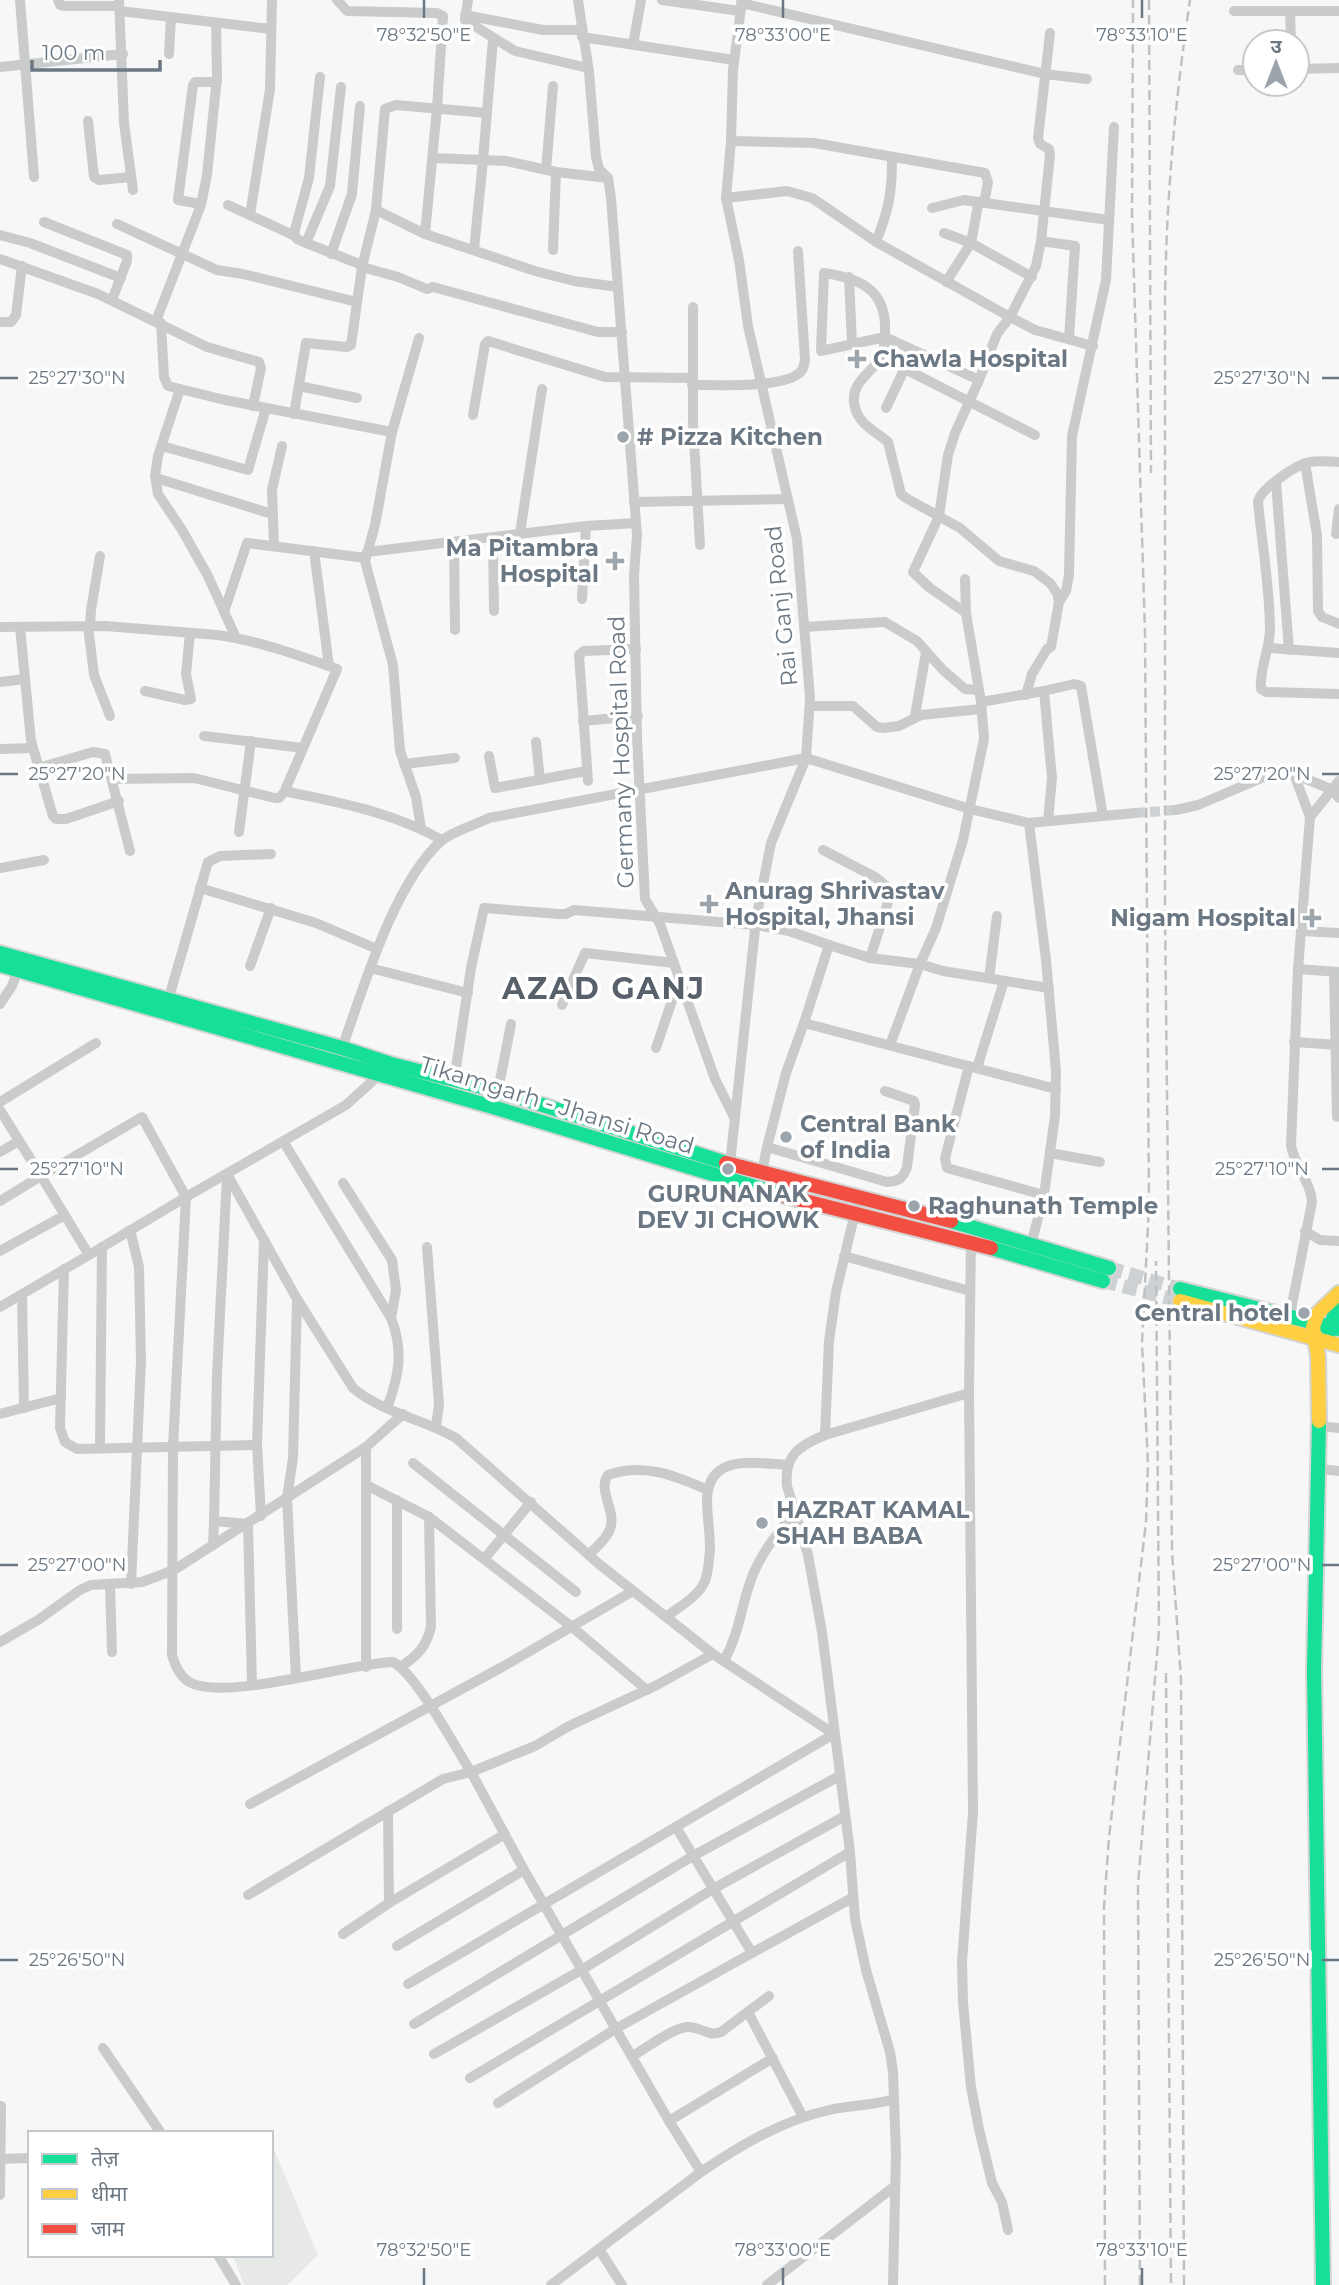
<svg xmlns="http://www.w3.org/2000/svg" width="1339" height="2285" viewBox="0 0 1339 2285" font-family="Montserrat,'Noto Sans Devanagari',sans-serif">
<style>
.green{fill:#e6e9e5}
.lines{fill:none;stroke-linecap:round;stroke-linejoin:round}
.street-tunnel{stroke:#cdd1d4;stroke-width:10;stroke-dasharray:10 5;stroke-linecap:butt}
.secondary-tunnel{stroke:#cdd1d4;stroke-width:14;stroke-dasharray:14 7;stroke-linecap:butt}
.fast-casing{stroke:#d3d4d4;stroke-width:18}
.slow-casing{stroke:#d3d4d4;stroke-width:18}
.jam-casing{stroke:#d3d4d4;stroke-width:18}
.street{stroke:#cacccc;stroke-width:10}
.fast{stroke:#16e098;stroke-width:14}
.slow{stroke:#ffcf43;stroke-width:14}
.jam{stroke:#f24e42;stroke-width:14}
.rail{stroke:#c0c1c2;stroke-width:2.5;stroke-dasharray:10 5;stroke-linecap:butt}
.ticks{fill:none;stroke:#6b7883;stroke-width:2.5}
.poi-dot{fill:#9ca4ac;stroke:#fff;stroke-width:2.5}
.labels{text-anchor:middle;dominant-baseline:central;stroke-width:7;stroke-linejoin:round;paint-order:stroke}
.poi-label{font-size:23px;font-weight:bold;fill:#6b7883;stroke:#fff;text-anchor:start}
.street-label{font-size:23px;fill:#6b7883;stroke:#fff}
.district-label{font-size:30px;font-weight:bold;letter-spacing:2px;fill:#586169;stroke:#fff}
.ticks-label{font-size:18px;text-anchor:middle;fill:#6b7883;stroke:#fff;stroke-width:7;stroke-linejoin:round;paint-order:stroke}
</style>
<rect width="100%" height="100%" fill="#f7f7f7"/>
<path class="green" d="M 271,2142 L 318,2255 L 287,2285 L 244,2285 L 233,2255 L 271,2255 Z"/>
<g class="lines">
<path class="street-tunnel" d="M 1135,813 L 1176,810"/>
<g class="secondary-tunnel">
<path d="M 1109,1268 L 1180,1289"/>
<path d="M 1103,1281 L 1180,1301"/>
</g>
<defs>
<g id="fast">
<path d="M 0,953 L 342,1048 L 391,1064 L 498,1091 L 726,1163"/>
<path d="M 0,965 L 486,1105 L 785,1196"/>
<path d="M 951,1221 L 1109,1268"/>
<path d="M 991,1248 L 1103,1281"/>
<path d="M 1180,1289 L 1339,1329"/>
<path d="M 1328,1336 L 1334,1315 L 1339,1309"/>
<path d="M 1319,1421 L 1314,1670 L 1323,2285"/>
</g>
<g id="slow">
<path d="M 1180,1301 L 1339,1345"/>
<path d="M 1319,1421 L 1318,1356 L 1313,1327 L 1318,1313 L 1339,1293"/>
</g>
<g id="jam">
<path d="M 726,1163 L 951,1221"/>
<path d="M 785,1196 L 991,1248"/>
</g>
</defs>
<use href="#fast" class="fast-casing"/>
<use href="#slow" class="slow-casing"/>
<use href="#jam" class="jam-casing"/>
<g class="street">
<path d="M 20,0 L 34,177"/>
<path d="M 58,0 L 60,5 L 64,6 L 119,6"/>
<path d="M 119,0 L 124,123 L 133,190"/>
<path d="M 337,0 L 347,11 L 437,13 L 443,16 L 437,108 L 425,234 L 535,271 L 574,281 L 618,287"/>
<path d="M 468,0 L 465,20 L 515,51 L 588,68"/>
<path d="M 578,0 L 589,72 L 596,157 L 599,169 L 608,178 L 611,198 L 637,535 L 634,575 L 637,738 L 645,899 L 660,924 L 715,1079 L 735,1119"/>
<path d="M 662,0 L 740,11"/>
<path d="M 741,3 L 1045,74 L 1087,79"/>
<path d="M 120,11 L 271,29"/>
<path d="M 1234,11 L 1339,11"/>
<path d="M 1290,11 L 1291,42"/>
<path d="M 465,15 L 543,30 L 581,30"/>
<path d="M 582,37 L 734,60"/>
<path d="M 493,39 L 483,160 L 506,161 L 556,172 L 608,178"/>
<path d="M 633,45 L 641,0"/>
<path d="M 169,54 L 171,17"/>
<path d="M 0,67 L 123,54"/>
<path d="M 1297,69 L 1339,68"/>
<path d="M 1238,70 L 1255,70"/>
<path d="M 320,77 L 309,178 L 294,233 L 297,239 L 306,243 L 362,265"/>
<path d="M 88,121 L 94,177 L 99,180 L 131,177"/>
<path d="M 731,141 L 814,143 L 985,173 L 988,182 L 985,198 L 978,205 L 971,243 L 946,282"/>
<path d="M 433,158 L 483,160 L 474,250"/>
<path d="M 546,170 L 553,86"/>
<path d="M 726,198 L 787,191 L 812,198 L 878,243 L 1010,317 L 1035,330 L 1093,346"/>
<path d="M 201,204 L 178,200 L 193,85 L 195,82 L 217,82"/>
<path d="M 228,205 L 295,236"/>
<path d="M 932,208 L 964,200 L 1109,220"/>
<path d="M 376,210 L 425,234"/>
<path d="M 250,215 L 270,89 L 272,0"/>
<path d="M 44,222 L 127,255 L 127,261 L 112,300"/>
<path d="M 117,224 L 217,270 L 243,274 L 357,302"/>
<path d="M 944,233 L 971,243 L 1032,277"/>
<path d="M 0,235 L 30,243 L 121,278"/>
<path d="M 1041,241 L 1075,246 L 1069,339"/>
<path d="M 876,242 C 889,209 892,193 892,158"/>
<path d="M 306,243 L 330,186 L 341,87"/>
<path d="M 553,250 L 556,172"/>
<path d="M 331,254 L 352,194 L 360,106"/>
<path d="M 0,259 L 98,294 L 207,347 L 259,362 L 261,368 L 253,406"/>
<path d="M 362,267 L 398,277 L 427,289 L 433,287 L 598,332 L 622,332"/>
<path d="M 849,277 L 852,344"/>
<path d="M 693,307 L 693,423 L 700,545"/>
<path d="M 156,321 L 201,205 L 207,175 L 217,77 L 216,23"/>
<path d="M 0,322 L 11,322 L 16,315 L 22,266"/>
<path d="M 161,323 L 164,377 L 168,386 L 225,400 L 392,432"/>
<path d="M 419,338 L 392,432 L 375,525 L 365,561 L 393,665 L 400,751 L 416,797 L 421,828"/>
<path d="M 979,380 L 885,337 L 821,351 L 824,273 C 860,278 887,290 885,332 C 885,341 885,351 880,358 C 870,375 852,381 854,403 C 857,424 874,430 888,442 L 901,494 L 906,498 L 960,528 L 999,561 L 1034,571 L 1050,583 L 1057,593 L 1059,602 L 1051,647 L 1047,649 L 1032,674 L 1026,695"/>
<path d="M 692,385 C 717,385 779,388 798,374 C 803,371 804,366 805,360 L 798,251"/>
<path d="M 299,386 L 357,398"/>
<path d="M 180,389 L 158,456 L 155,476 L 158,494 L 182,530 L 208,576 L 236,638"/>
<path d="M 886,408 L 903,372 L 907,370 L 1035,435"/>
<path d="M 294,414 L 306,343 L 347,347 L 351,345 L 362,267 L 376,210 L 385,109 L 396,105 L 487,113"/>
<path d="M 473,415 L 485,344 L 488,341 L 605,377 L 693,378"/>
<path d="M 162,446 L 248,470 L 266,408"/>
<path d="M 1339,462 C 1330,462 1320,460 1310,462 C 1297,464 1260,489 1258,502 C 1262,544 1270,588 1270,631 C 1269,651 1259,670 1261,689 L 1266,692 L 1339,694"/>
<path d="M 1305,463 L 1317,535 L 1318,611 L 1322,617 L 1339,624"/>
<path d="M 156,478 L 272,514"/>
<path d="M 1276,482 L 1289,650"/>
<path d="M 634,502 L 787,499"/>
<path d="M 520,533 L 542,389"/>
<path d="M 1336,534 L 1339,509"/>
<path d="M 493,537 L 494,611"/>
<path d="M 454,542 L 455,630"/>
<path d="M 274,546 L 272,490 L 282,446"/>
<path d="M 314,551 L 329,666"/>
<path d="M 367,552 L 586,526 L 636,523"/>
<path d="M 965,579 L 966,613"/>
<path d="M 582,599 L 586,526"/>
<path d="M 1059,602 L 1066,591 L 1069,575 L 1072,436 L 1106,280 L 1114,127"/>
<path d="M 224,612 L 247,543 L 366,558"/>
<path d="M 88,626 L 94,675 L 110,716"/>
<path d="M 90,626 L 91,610 L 100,556"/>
<path d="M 0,627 L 105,626 L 218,635 C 259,641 298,655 337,669 L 286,788 L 289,792 C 344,804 392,812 442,840"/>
<path d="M 20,627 L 31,741 L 53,816 L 56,819 L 66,819 L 119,801"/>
<path d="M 804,627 L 885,622 L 917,641 L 943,670 L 965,689 L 979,690"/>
<path d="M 1269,648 L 1339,653"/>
<path d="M 0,682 L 25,679"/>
<path d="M 145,691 L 185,700 L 191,699 L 186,674 L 190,633"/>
<path d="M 1044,691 L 1074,684 L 1081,686 L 1103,816"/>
<path d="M 981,702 L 1044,691 L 1052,778 L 1048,821"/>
<path d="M 810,706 L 853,706 L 877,727 L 883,728 L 899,726 L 921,715 L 981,709"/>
<path d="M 915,716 L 926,652"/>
<path d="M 583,721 L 638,716"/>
<path d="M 204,736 L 303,748"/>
<path d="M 536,742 L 540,780"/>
<path d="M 0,749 L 32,748"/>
<path d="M 489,756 L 495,788 L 586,771"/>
<path d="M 404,764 L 455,758"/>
<path d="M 38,768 L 93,752 L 105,754 L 130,851"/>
<path d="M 1294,774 L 1310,817"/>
<path d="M 113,779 L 194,778 L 275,798 L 279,798 L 287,789"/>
<path d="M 588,781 L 579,655 L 584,651 L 636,649"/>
<path d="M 1339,781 L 1310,817 L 1298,969 L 1339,972"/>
<path d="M 1176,810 L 1198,805 L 1264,777 L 1294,774 L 1333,790 L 1339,798"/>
<path d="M 1029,823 L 1046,960 L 1056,1071 L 1055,1116 L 1044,1195 L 1031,1245"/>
<path d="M 239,832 L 251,741"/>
<path d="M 823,850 L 875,877 L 890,889 L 890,896 L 870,958"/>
<path d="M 0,868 L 44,860"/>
<path d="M 200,888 L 316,923 L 377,949"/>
<path d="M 1301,931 L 1339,933"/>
<path d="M 250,966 L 271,908"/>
<path d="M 370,968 L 468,993"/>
<path d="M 1334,972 L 1337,1117"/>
<path d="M 989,978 L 997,916"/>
<path d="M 1049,988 L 943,971 L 920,964 L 936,928 L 963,840 L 984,739 L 981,702 L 966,613 L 930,588 L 913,572 L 939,516 L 948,455 L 955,433 L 979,380 L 997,334 L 1010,317 L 1036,266 L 1041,241 L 1050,155 L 1049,149 L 1040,144 L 1038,138 L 1050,33"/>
<path d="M 168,1001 L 208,862 L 220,856 L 271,854"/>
<path d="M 0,1004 L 12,986 L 20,965"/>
<path d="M 562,1005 L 585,953 L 674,963"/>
<path d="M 804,1023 L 786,1073 L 767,1147 L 887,1182 C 899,1181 903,1179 907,1167 L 915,1105 L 914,1101 L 885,1091"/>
<path d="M 1294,1042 L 1339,1045"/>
<path d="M 890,1045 L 920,964 L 870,958 L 829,945 L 804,1023 L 1056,1089"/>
<path d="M 342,1048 C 364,987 393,885 441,841 C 453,831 475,825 489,818 L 806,758 L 970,809 L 1029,823 L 1135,813"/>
<path d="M 656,1048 L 680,977"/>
<path d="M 969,1066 L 945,1158 L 947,1168 L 1044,1195"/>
<path d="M 977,1068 L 1004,981"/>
<path d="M 454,1081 L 471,968 L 484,908 L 559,914 L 566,914 L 574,910 L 756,925 L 789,931 L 829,945"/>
<path d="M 498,1091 L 511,1024"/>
<path d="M 0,1102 L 96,1043"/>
<path d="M 0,1110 L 41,1176 L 0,1201"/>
<path d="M 283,1141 L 391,1318 C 404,1351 399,1376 387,1408"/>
<path d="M 0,1152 L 19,1141"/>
<path d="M 1050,1153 L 1100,1162"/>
<path d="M 730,1164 L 756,920 L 771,843 L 806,758 L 810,698 L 797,539 L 748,326 L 739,260 L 726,198 L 731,141 L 733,70 L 742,0"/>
<path d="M 762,1172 L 767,1147"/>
<path d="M 227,1174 L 297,1299 L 353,1388 C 383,1413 423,1419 456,1438 L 599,1564 L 713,1654 L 834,1734 L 408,1984"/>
<path d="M 227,1175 L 217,1374 L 214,1521 L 248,1524 L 252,1685"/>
<path d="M 343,1183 L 392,1260 L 396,1290 L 391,1318"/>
<path d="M 859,1196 L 836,1292 L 829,1341 L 825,1435 L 969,1393"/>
<path d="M 186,1197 L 173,1447 L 172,1655 C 175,1666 180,1676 189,1682 C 225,1702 349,1663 393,1662 C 417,1675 455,1747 471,1772 L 443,1779 L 248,1895"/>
<path d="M 186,1197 L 89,1255 L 41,1176 L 142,1117 L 186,1197 L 346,1105 L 378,1076"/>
<path d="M 130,1230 L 139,1267 L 141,1361 L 131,1584"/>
<path d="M 1305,1231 L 1320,1240 L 1339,1241"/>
<path d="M 971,1237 L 969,1393 L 973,1812 L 962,1962 L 963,2002 L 971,2087 L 979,2129 L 992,2183 L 1002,2202 L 1008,2230"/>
<path d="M 427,1247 L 439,1404 L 436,1426"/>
<path d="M 0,1251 L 65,1215"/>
<path d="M 844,1256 L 970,1291"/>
<path d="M 64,1269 L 60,1428 L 65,1442 L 77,1449 L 257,1445"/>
<path d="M 22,1295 L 24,1408"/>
<path d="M 0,1307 L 89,1255"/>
<path d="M 1290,1315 L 1312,1202 C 1311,1182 1294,1166 1291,1145 L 1298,969"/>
<path d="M 0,1414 L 61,1398"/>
<path d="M 1319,1426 L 1339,1428"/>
<path d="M 825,1435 C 798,1446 784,1456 787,1486 L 808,1555 L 822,1632 L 850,1852 L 855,1919 L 866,1970 L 890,2052 L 893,2072 L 896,2154 L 893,2285"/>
<path d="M 100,1448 L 102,1247"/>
<path d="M 413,1463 L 576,1592"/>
<path d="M 1319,1469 L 1339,1471"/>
<path d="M 366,1485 L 429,1517 L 572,1627 L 647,1690"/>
<path d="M 397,1500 L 397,1629"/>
<path d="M 261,1516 L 257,1445 L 264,1240"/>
<path d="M 213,1545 L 214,1521"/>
<path d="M 589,1555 C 596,1547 607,1539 610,1529 C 617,1511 597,1491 608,1475 C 643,1462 676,1476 708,1490"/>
<path d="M 485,1558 L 531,1502"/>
<path d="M 110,1584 L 112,1652"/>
<path d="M 666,1617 C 679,1607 699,1596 705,1581 C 709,1570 709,1559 710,1549 C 710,1532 707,1516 707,1500 C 708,1453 754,1463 787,1465"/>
<path d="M 0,1642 L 38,1620 L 80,1590 L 91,1585 L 142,1582 L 174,1570 L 366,1447 L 403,1414"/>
<path d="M 713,1654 L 657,1685 L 569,1726 L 535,1746 L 471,1772 L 524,1870 L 669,2121 L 701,2172 C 741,2145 781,2121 829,2110 C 850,2105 873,2106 894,2099"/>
<path d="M 724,1661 C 741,1630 741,1602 754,1572 C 764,1549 779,1531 795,1513"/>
<path d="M 402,1666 C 418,1655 426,1647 431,1627 L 429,1517"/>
<path d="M 366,1667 L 366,1447"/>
<path d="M 296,1678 L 287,1498 L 293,1458 L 297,1299"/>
<path d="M 250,1804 L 504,1666 L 633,1591"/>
<path d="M 388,1811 L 389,1903"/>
<path d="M 676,1827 L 752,1953 L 852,1898"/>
<path d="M 343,1934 L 389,1903 L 505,1834"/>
<path d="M 397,1946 L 524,1870"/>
<path d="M 748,2012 L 803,2117"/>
<path d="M 414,2024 L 693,1856 L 839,1776"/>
<path d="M 103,2048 L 161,2133"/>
<path d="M 434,2054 L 583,1969 L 713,1889 L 845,1816"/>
<path d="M 633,2056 C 646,2048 674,2027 688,2027 C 702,2027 707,2037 721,2032 L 769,1996"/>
<path d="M 470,2078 L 850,1852"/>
<path d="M 498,2103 L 617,2028 L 752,1953"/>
<path d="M 669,2121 L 773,2058"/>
<path d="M 0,2159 L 30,2158"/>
<path d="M 0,2195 L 1,2106"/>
<path d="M 599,2249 L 622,2285"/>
<path d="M 218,2255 L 236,2285"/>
<path d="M 551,2285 L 701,2172"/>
<path d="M 767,2285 L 895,2186"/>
</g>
<use href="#fast" class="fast"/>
<use href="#slow" class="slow"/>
<use href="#jam" class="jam"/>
<g class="rail">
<path d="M 1149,0 L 1151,473"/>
<path d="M 1166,1673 L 1171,2285"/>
<path d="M 1105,2285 L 1104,1907 L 1109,1837 L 1146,1522 L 1148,1464 L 1142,1343 L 1149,1206 L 1145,633 L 1132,214 L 1133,0"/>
<path d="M 1140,2285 L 1138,1885 L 1159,1630 L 1156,1261"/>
<path d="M 1184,2285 L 1181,1679 L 1172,1552 L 1165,912 L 1165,302 C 1166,201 1175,100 1190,0"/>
</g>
</g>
<path class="ticks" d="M 424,0 L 424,18M 783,0 L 783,18M 1142,0 L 1142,18M 0,378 L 18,378M 1322,378 L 1339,378M 0,774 L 18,774M 1322,774 L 1339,774M 0,1169 L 18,1169M 1322,1169 L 1339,1169M 0,1565 L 18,1565M 1322,1565 L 1339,1565M 0,1960 L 18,1960M 1322,1960 L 1339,1960M 424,2268 L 424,2285M 783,2268 L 783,2285M 1142,2268 L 1142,2285"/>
<g class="poi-dot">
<path d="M853.5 348.5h7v7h7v7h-7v7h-7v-7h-7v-7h7z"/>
<circle cx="623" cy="437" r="7"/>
<path d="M611.5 550.5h7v7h7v7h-7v7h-7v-7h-7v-7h7z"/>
<path d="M705.5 893.5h7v7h7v7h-7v7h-7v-7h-7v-7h7z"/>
<path d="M1308.5 907.5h7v7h7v7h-7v7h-7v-7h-7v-7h7z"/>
<circle cx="786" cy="1137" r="7"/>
<circle cx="728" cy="1169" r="7"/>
<circle cx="914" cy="1206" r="7"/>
<circle cx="1304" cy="1313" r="7"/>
<circle cx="762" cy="1523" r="7"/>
</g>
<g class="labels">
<g class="poi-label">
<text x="873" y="359">Chawla Hospital</text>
<text x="637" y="437"># Pizza Kitchen</text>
<text x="599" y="548" text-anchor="end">Ma Pitambra<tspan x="599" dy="26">Hospital</tspan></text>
<text x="725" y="891">Anurag Shrivastav<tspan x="725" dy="26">Hospital, Jhansi</tspan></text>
<text x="1296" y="918" text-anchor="end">Nigam Hospital</text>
<text x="800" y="1124">Central Bank<tspan x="800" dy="26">of India</tspan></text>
<text x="728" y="1194" text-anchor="middle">GURUNANAK<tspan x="728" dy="26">DEV JI CHOWK</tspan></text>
<text x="928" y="1206">Raghunath Temple</text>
<text x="1290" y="1313" text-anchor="end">Central hotel</text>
<text x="776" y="1510">HAZRAT KAMAL<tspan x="776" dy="26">SHAH BABA</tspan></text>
</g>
<g class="street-label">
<text transform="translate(781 606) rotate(-96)">Rai Ganj Road</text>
<text transform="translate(621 752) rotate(-92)">Germany Hospital Road</text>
<text transform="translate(557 1105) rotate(17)">Tikamgarh - Jhansi Road</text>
</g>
<g class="district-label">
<text x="604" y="988">AZAD GANJ</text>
</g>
</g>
<g class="ticks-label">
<text x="424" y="41">78°32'50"E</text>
<text x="783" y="41">78°33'00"E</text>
<text x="1142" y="41">78°33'10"E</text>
<text x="77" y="384">25°27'30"N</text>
<text x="1262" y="384">25°27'30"N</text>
<text x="77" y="780">25°27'20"N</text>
<text x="1262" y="780">25°27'20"N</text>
<text x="77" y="1175">25°27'10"N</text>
<text x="1262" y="1175">25°27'10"N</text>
<text x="77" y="1571">25°27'00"N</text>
<text x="1262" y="1571">25°27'00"N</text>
<text x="77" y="1966">25°26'50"N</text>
<text x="1262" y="1966">25°26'50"N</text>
<text x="424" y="2256">78°32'50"E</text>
<text x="783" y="2256">78°33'00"E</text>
<text x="1142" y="2256">78°33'10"E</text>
</g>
<rect x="28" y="2131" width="245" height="126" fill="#ffffff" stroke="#c4c9cd" stroke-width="2"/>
<rect x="42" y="2154" width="35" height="10" fill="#16e098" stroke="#c4c9cd" stroke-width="2"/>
<text x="91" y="2166" font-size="21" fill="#6b7883">तेज़</text>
<rect x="42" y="2189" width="35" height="10" fill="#ffcf43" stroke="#c4c9cd" stroke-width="2"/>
<text x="91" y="2201" font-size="21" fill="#6b7883">धीमा</text>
<rect x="42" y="2224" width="35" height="10" fill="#f24e42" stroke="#c4c9cd" stroke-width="2"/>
<text x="91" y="2236" font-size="21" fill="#6b7883">जाम</text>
<g transform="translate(1276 63)"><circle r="33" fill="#ffffff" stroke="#c4c9cd" stroke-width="2"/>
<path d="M0-5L12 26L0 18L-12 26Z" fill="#9ca4ac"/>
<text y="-10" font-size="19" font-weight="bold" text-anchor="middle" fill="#6b7883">उ</text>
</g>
<path d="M32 60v10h128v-10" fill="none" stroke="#6b7883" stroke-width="3.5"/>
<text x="42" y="60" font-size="21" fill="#6b7883" stroke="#ffffff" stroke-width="5" paint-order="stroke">100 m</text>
</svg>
